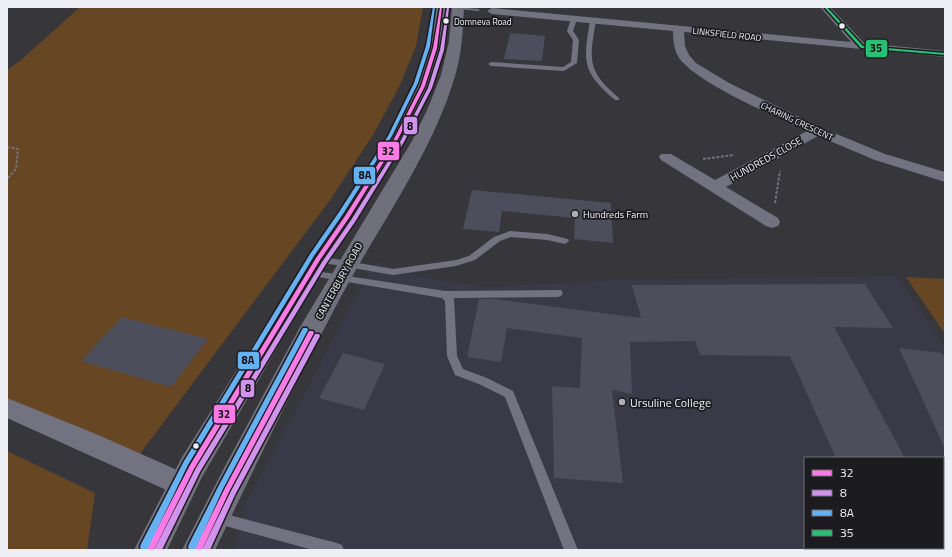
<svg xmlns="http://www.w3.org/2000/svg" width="952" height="557" viewBox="0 0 952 557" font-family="'Titillium Web',sans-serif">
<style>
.built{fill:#393947;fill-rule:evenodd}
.green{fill:#674623}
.building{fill:#4d4e5b}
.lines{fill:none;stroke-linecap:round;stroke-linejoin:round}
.path{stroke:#71727c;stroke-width:2;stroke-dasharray:3 1.5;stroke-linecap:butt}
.service{fill:#727281;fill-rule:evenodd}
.minor{fill:#727281;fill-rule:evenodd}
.trunk{fill:#6f707c;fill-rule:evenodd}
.bus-1-casing{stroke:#1c1c20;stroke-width:3}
.bus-2-casing{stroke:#1c1c20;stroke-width:3}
.bus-3-casing{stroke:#1c1c20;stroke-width:3}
.bus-4-casing{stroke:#1c1c20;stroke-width:3}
.bus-1{fill:#fa7be5;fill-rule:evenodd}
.bus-2{fill:#d193ec;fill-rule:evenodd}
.bus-3{fill:#66b1f2;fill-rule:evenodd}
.bus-4{fill:#26c172;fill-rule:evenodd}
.bus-dot{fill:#eeeff4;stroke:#1c1c20;stroke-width:1.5}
.poi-dot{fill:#aeaeb3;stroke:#1c1c20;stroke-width:1.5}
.labels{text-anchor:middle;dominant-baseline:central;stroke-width:3.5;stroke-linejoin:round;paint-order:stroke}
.bus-label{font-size:9px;fill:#eeeff4;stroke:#1c1c20;text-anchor:start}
.far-street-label{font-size:9px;fill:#eeeff4;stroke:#1c1c20}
.street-label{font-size:10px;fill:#eeeff4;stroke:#1c1c20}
.poi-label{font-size:10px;fill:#eeeff4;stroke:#1c1c20;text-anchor:start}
.near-poi-label{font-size:12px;fill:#eeeff4;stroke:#1c1c20;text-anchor:start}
.line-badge{stroke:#1c1c20;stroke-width:1.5}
.pale-badge-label{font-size:11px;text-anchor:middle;font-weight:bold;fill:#111}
</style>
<rect width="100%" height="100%" fill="#36363b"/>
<path class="built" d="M 375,261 L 421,277 L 488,287 L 608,280 L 897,276 L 945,347 L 945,550 L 234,550 L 246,503 ZM 805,458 L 943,458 L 943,548 L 805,548 Z"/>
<g class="green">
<path d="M 80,7 L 423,7 L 416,46 L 399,87 L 373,135 L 330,200 L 139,455 L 7,398 L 7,70 L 21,60 Z"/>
<path d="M 906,277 L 945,279 L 945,334 Z"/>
<path d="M 7,451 L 95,493 L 87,550 L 7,550 Z"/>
</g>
<g class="building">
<path d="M 510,33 L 545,36 L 542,61 L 504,59 Z"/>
<path d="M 472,190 L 611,203 L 613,243 L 574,239 L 575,218 L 502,211 L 499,232 L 463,229 Z"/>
<path d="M 865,284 L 893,328 L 834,327 L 905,458 L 836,458 L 790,356 L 700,355 L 695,341 L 630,342 L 632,394 L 612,390 L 623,483 L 554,478 L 552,386 L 580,388 L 582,338 L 507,328 L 501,362 L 467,357 L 479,299 L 495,299 L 641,318 L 632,285 Z"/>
<path d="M 122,317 L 208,339 L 171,387 L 81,361 Z"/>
<path d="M 899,348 L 942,353 L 945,359 L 945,449 Z"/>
<path d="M 343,353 L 385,364 L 364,410 L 319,398 Z"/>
</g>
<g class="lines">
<g class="path">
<path d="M 7,147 L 18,149 L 16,169 L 7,179"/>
<path d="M 703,159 L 734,155"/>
<path d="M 775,203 L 780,171"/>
</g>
<g class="service">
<path d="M 456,7 L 478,9 L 480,10 L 478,11 L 458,9 L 456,9 Z"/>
<path d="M 574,17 L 577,19 L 573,31 L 579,40 L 577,63 L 564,71 L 491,66 L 488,64 L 491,62 L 563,67 L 571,62 L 573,40 L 567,31 L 571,19 Z"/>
<path d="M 593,19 L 596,21 C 589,60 587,71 619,98 L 619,100 L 615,100 C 582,72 583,62 590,21 Z"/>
<path d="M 510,231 L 547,234 L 568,239 L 569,241 L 565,244 L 547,240 L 511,237 L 500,241 L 475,260 L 456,266 L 393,275 L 318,262 L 314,259 L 318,256 L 393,269 L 456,260 L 469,256 L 494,237 Z"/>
<path d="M 309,270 L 445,291 L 561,290 L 563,293 L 561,296 L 558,297 L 454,298 L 457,356 L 463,369 L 487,378 L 513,391 L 578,550 L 564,550 L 505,397 L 479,384 L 455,375 L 447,356 L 445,301 L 442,298 L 306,275 L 305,273 Z"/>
<path d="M 218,512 L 337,543 L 342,545 L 344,550 L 313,550 L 218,524 L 214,522 L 212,518 L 214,514 Z"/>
</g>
<g class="minor">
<path d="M 820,7 L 830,7 L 864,43 L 945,51 L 945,57 L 684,32 L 685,46 L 689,55 L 696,63 L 729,83 L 822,128 L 885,154 L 945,172 L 945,182 L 875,160 L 818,136 L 726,187 L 778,218 L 780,222 L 778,226 L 772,228 L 766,226 L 661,160 L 659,157 L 661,154 L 671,154 L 715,180 L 807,131 C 775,116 698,84 679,58 C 674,49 673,41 673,31 L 492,14 L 487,11 L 492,8 L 851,42 Z"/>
<path d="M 7,398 L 96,434 L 193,477 L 196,486 L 193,495 L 184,498 L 7,418 Z"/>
</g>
<g class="trunk">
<path d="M 435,7 L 447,7 L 442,48 L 430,86 L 404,139 L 326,264 L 202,477 L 167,550 L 134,550 L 182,457 L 310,254 L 340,212 L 388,139 L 416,86 L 428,48 Z"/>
<path d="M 452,7 L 464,7 C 463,30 462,53 455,76 C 432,155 376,230 337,304 C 294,385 255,467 215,550 L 182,550 L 224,468 L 300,327 L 412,141 L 428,108 L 441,75 L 449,41 Z"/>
</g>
<defs>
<g id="bus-1">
<path d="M 440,7 L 442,7 L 437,48 L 425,86 L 398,139 L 349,218 L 320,260 L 194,469 L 154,550 L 146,550 L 190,465 L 316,258 L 345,216 L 394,139 L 421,86 L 433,48 Z"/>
<path d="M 309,331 L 313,331 L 314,333 L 229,492 L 202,550 L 194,550 L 225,488 Z"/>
</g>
<g id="bus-2">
<path d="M 447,7 L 449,8 L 444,50 L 432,88 L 404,142 L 355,222 L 326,264 L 200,472 L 162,550 L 154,550 L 196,468 L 322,262 L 351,220 L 400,142 L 428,88 L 440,50 Z"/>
<path d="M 315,334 L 319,334 L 320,336 L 235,495 L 210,550 L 202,550 L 231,491 Z"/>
</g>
<g id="bus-3">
<path d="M 433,7 L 435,7 L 430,46 L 418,83 L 392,136 L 343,214 L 314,256 L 188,465 L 147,550 L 141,550 L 140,547 L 141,544 L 184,461 L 310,254 L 339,212 L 388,136 L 414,83 L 426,46 Z"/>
<path d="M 303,328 L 307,328 L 308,330 L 223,489 L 195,550 L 189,550 L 188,547 L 189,544 L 219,485 Z"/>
</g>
<path id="bus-4" d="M 824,7 L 827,7 L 863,46 L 945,53 L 945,55 L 861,48 Z"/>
</defs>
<use href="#bus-1" class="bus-1-casing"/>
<use href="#bus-2" class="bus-2-casing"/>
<use href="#bus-3" class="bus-3-casing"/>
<use href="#bus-4" class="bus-4-casing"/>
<use href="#bus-1" class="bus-1"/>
<use href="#bus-2" class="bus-2"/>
<use href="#bus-3" class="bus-3"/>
<use href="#bus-4" class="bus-4"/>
</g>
<g class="bus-dot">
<circle cx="446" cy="21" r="3.5"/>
<circle cx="842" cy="26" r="3.5"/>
<circle cx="196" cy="446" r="3.5"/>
</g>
<g class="poi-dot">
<circle cx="575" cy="214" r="4"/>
<circle cx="622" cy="402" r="4"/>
</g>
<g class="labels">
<g class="bus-label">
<text x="454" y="21">Domneva Road</text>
</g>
<g class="far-street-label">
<text transform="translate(727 34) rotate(6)">LINKSFIELD ROAD</text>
<text transform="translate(797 121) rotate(25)">CHARING CRESCENT</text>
</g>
<g class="street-label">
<text transform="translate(766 159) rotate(-29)">HUNDREDS CLOSE</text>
<text transform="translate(339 281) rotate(-61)">CANTERBURY ROAD</text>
</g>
<g class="poi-label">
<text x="583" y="214">Hundreds Farm</text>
</g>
<g class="near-poi-label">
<text x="630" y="402">Ursuline College</text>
</g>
</g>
<g class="line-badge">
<rect x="865" y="39" width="23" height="19" rx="4" fill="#26c172"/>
<rect x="403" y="116" width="15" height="19" rx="4" fill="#d193ec"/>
<rect x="377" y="141" width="23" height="20" rx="4" fill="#fa7be5"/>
<rect x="353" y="166" width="23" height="19" rx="4" fill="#66b1f2"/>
<rect x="237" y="351" width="23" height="19" rx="4" fill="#66b1f2"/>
<rect x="240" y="379" width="15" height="19" rx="4" fill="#d193ec"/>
<rect x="213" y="404" width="23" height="20" rx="4" fill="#fa7be5"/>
</g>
<g class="pale-badge-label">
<text x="876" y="52">35</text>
<text x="410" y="130">8</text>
<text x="388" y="155">32</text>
<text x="365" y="179">8A</text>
<text x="248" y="364">8A</text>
<text x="248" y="392">8</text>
<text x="224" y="418">32</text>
</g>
<rect width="952" height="557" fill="none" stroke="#eeeff4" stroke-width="16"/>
<rect x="804" y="457" width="140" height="92" fill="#1c1c20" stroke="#707075"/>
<rect x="812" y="470" width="20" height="6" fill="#fa7be5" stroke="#707075"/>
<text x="840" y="477" font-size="12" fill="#eeeff4">32</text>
<rect x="812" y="490" width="20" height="6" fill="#d193ec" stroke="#707075"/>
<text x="840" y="497" font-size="12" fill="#eeeff4">8</text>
<rect x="812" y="510" width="20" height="6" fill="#66b1f2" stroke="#707075"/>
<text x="840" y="517" font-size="12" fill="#eeeff4">8A</text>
<rect x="812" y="530" width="20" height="6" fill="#26c172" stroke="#707075"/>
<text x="840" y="537" font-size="12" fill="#eeeff4">35</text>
</svg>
